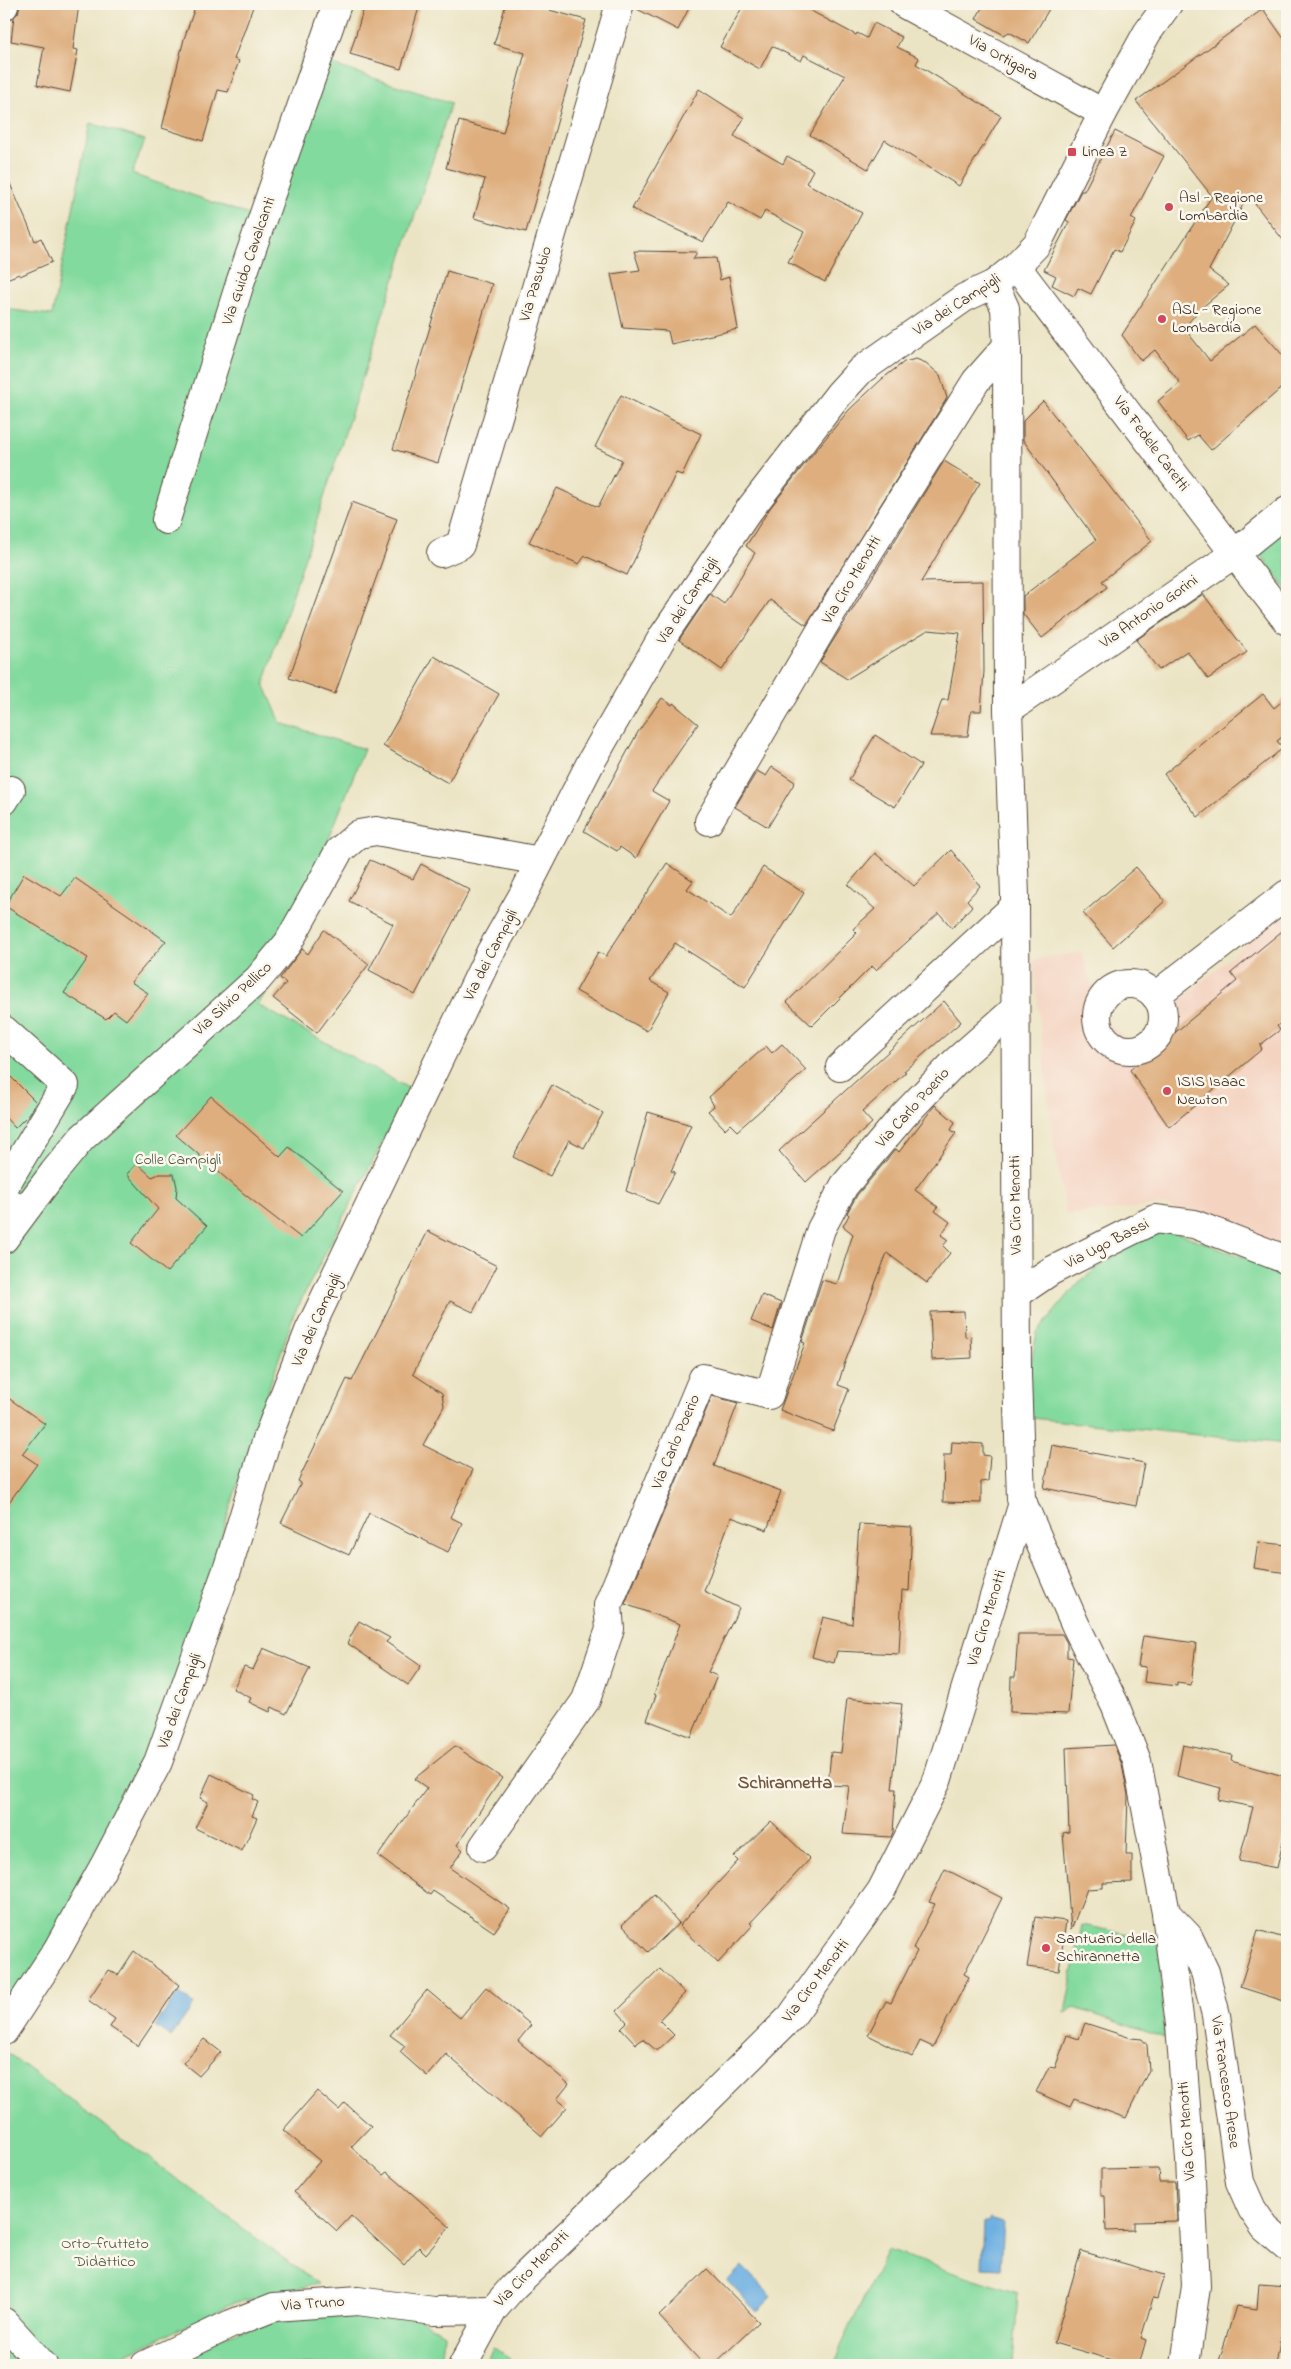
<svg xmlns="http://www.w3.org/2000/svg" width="1291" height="2369" viewBox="0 0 1291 2369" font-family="'Indie Flower',sans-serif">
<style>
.built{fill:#f4d3c1}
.green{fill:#83da9e;stroke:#5f825e}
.water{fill:#6cafe1;stroke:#546c80}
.building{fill:#deae7e}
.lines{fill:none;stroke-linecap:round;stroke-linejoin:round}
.minor-casing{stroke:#554637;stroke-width:30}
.minor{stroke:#fff;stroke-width:28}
.poi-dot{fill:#d1495b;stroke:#fbf7ec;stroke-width:2}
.labels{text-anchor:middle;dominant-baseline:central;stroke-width:5;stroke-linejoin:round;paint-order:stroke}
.street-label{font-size:16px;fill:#3b2a1e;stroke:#fbf7ec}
.poi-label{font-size:16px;fill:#3b2a1e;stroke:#fbf7ec;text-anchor:start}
.park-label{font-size:16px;fill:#4d563e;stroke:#fbf7ec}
.neighbourhood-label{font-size:18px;font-weight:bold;fill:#745840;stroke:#fbf7ec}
</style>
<rect width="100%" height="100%" fill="#fbf7ec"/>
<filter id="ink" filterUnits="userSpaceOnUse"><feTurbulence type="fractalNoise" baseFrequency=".02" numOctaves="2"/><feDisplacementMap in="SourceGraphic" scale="10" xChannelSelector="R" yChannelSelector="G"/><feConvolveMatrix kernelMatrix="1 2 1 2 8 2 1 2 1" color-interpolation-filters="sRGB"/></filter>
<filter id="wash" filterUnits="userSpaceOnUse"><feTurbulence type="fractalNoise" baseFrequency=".0096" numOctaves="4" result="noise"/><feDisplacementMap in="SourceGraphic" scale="20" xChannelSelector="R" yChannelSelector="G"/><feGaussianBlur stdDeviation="1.12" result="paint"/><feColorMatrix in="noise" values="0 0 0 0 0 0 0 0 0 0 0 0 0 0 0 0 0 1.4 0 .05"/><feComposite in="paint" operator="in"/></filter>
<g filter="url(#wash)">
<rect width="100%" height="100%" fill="#ebe4c4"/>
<path class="built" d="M 1287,908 L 1287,1245 L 1279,1245 L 1165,1205 L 1066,1215 L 1052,1133 L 1033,960 L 1082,952 L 1099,1007 L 1098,1016 L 1140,1049 L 1179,1002 Z"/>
<g class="green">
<path d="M 303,55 L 451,103 L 264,684 L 281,723 L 364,749 L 276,975 L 258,1005 L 410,1089 L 294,1314 L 251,1441 L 184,1657 L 151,1755 L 48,1948 L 4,2017 L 4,309 L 52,315 L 90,123 L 145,140 L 132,174 L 252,216 Z"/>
<path d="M 1287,528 L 1287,590 L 1258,551 Z"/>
<path d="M 1167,1229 L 1287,1273 L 1287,1444 L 1031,1418 L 1028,1377 L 1037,1333 L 1078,1283 L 1125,1247 Z"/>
<path d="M 1082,1925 L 1159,1940 L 1165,2038 L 1075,2008 L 1065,2013 Z"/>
<path d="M 5,2051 L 318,2284 L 233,2303 L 104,2365 L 54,2365 L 4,2310 Z"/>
<path d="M 887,2250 L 1018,2293 L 1013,2365 L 832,2365 Z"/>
<path d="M 343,2312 L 418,2318 L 444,2334 L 441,2365 L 168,2365 L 223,2336 L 292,2316 Z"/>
<path d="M 4,2333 L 34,2365 L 4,2365 Z"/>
<path d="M 493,2347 L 518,2365 L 485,2365 Z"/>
</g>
<g class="water">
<path d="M 178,1993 L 194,2004 L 171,2037 L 155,2026 Z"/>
<path d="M 990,2218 L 1003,2222 L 1000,2269 L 982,2268 L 984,2222 L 988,2222 Z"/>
<path d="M 742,2266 L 772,2297 L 757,2312 L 727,2281 Z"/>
</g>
<g id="blocks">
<g class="building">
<path d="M 20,4 L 79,4 L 73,49 L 78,50 L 70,92 L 37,85 L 44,47 L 11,41 L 14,17 L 18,13 Z"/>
<path d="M 196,4 L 254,4 L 234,59 L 239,61 L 228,92 L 218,90 L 203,141 L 162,128 L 184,39 Z"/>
<path d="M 365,4 L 420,4 L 401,69 L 350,54 Z"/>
<path d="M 506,4 L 527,4 L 586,20 L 526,232 L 474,218 L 485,179 L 446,168 L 459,121 L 503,133 L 525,53 L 494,44 Z"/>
<path d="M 635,4 L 691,4 L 678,30 L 635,8 Z"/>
<path d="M 744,4 L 798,4 L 856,35 L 857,33 L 867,38 L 874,23 L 902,37 L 897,47 L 919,58 L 916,64 L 1001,116 L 959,186 L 885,140 L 868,169 L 810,135 L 845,76 L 804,55 L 801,61 L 772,46 L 760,69 L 720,47 Z"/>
<path d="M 984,4 L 1052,4 L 1029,43 L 1009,32 L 1004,35 L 976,19 Z"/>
<path d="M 1263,9 L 1287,43 L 1287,245 L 1248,195 L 1209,270 L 1229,285 L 1200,309 L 1184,328 L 1210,361 L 1255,324 L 1287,360 L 1287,383 L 1211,450 L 1198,435 L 1188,441 L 1158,401 L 1180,383 L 1155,350 L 1141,361 L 1122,335 L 1212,196 L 1136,101 Z"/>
<path d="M 699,89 L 744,118 L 734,136 L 783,164 L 787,156 L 813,170 L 806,183 L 862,213 L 825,282 L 788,262 L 804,232 L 765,211 L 760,220 L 728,202 L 703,242 L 632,209 Z"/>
<path d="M 1115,131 L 1164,156 L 1131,218 L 1136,221 L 1120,252 L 1114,249 L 1091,294 L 1078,288 L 1074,296 L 1052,285 L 1056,276 L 1044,270 L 1069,222 L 1066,220 L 1081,191 L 1084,191 Z"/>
<path d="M 4,170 L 35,241 L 41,238 L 52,262 L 20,276 L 19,274 L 4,280 Z"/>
<path d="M 634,251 L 697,252 L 693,259 L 716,258 L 720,280 L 729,277 L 738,329 L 671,344 L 668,331 L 623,328 L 611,274 L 640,270 Z"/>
<path d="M 447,271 L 492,284 L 438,463 L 393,449 Z"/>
<path d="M 916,359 L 926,363 L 940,375 L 947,398 L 806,625 L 770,600 L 722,670 L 679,640 L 710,594 L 724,604 L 755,553 L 746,546 L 770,508 L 815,451 L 849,410 L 882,379 L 904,362 Z"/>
<path d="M 621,395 L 701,434 L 682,475 L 676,473 L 627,575 L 585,556 L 579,564 L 529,542 L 557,488 L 598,507 L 622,460 L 595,447 Z"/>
<path d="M 1043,401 L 1152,541 L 1102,581 L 1107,587 L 1042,638 L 1023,614 L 1023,596 L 1096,540 L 1023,440 L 1023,421 Z"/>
<path d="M 944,461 L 980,483 L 921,582 L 983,581 L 984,671 L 981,711 L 971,711 L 968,736 L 930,736 L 942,700 L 948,700 L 960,633 L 928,630 L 847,679 L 820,662 Z"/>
<path d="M 352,502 L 397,519 L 335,694 L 289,678 Z"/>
<path d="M 1203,594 L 1247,652 L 1208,679 L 1187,651 L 1159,670 L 1136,640 Z"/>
<path d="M 434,656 L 499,694 L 448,783 L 383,746 Z"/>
<path d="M 1263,694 L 1274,708 L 1287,697 L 1287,733 L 1277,741 L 1283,748 L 1198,817 L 1164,774 Z"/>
<path d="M 662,698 L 672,705 L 673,703 L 698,724 L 652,791 L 669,801 L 636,858 L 620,847 L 617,851 L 584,831 L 638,732 Z"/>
<path d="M 875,735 L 921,765 L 895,807 L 849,780 Z"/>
<path d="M 772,767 L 795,782 L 768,827 L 735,807 L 757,771 L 766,776 Z"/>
<path d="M 951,850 L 980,886 L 967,900 L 972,906 L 952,928 L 939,913 L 876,970 L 872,966 L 812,1026 L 787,1002 L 857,933 L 853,929 L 875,909 L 848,885 L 875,853 L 914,886 Z"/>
<path d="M 370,860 L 413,879 L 421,864 L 470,890 L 415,995 L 369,970 L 393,924 L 349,901 Z"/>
<path d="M 667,863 L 693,881 L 687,889 L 731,918 L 763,867 L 804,893 L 745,987 L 675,943 L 650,981 L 669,992 L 647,1031 L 576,991 L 598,952 L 606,956 Z"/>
<path d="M 1136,867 L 1165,901 L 1113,947 L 1083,913 Z"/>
<path d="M 24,874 L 61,896 L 75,878 L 166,941 L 131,982 L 148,993 L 126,1020 L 114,1011 L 106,1019 L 64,993 L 88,958 L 5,906 Z"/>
<path d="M 1287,927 L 1287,1018 L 1277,1026 L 1280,1030 L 1260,1045 L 1262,1049 L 1169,1127 L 1130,1070 L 1237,981 L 1231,973 Z"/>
<path d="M 324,930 L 369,964 L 317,1033 L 273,998 L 286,983 L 280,978 L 302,949 L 308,954 Z"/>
<path d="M 944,1001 L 961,1022 L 904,1071 L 906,1072 L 862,1112 L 872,1123 L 806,1182 L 779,1151 Z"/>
<path d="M 782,1044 L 806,1070 L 737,1131 L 730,1124 L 725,1129 L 708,1111 L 714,1106 L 709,1097 L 766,1046 L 772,1053 Z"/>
<path d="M 4,1070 L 36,1102 L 30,1113 L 15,1128 L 4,1116 Z"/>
<path d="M 552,1085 L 603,1113 L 584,1148 L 569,1140 L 550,1176 L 513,1157 Z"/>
<path d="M 211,1096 L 280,1157 L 289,1147 L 343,1191 L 301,1238 L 243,1193 L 176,1135 Z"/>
<path d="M 935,1105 L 955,1122 L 951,1130 L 956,1133 L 915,1190 L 938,1207 L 935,1211 L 950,1222 L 941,1235 L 948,1240 L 943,1246 L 950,1253 L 927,1283 L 887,1253 L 844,1365 L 838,1385 L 849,1389 L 833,1431 L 780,1410 L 805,1343 L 802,1342 L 822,1280 L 837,1284 L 853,1234 L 843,1226 L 849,1215 L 847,1213 L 857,1195 L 896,1149 L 899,1152 Z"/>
<path d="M 648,1112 L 691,1125 L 671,1171 L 675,1172 L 658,1204 L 626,1191 Z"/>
<path d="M 137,1163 L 152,1177 L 159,1174 L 174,1174 L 177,1187 L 176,1198 L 207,1226 L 167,1272 L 131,1243 L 158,1209 L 127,1174 Z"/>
<path d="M 428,1231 L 497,1266 L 473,1312 L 450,1301 L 413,1374 L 442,1393 L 444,1406 L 423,1445 L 473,1470 L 450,1517 L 462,1523 L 448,1552 L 369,1513 L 349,1555 L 281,1523 L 301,1483 L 298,1481 L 347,1379 L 352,1381 Z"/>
<path d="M 762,1295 L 781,1303 L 773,1330 L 751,1321 Z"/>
<path d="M 964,1311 L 965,1337 L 971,1336 L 972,1358 L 932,1360 L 930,1312 Z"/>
<path d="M 4,1395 L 45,1424 L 22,1454 L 37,1464 L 4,1509 Z"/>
<path d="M 712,1396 L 738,1403 L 714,1466 L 781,1491 L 767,1530 L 731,1517 L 704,1591 L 739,1608 L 708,1672 L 717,1676 L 691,1737 L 647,1720 L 656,1695 L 654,1694 L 680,1624 L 625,1604 Z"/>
<path d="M 952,1442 L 983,1444 L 983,1455 L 990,1456 L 988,1481 L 981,1482 L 981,1503 L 943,1502 L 944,1455 L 951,1455 Z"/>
<path d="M 1052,1445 L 1144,1463 L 1136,1506 L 1044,1488 Z"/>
<path d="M 859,1524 L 912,1527 L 909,1591 L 902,1590 L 899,1654 L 837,1651 L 834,1663 L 812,1657 L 823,1617 L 852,1624 Z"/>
<path d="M 1258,1542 L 1287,1545 L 1287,1573 L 1254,1568 Z"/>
<path d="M 359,1621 L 390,1638 L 386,1642 L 421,1666 L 408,1685 L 347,1643 Z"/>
<path d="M 1018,1634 L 1062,1634 L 1067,1643 L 1067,1657 L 1073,1658 L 1068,1714 L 1010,1712 L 1011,1677 L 1015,1677 Z"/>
<path d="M 1143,1636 L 1196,1643 L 1191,1685 L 1177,1683 L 1177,1686 L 1144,1682 L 1146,1667 L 1138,1666 Z"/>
<path d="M 263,1648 L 310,1668 L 286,1714 L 272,1707 L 270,1712 L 249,1702 L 251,1698 L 233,1689 L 244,1667 L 253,1670 Z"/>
<path d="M 847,1698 L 902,1704 L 892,1789 L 896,1789 L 893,1832 L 891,1837 L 843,1834 L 849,1786 L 828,1785 L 831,1752 L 841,1753 Z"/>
<path d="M 1114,1745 L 1122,1765 L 1128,1795 L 1126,1855 L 1132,1855 L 1132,1882 L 1103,1883 L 1103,1888 L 1087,1889 L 1071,1930 L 1063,1833 L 1069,1832 L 1066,1748 Z"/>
<path d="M 1183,1745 L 1232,1755 L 1231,1761 L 1287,1777 L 1287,1824 L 1277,1868 L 1239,1861 L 1253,1807 L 1218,1800 L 1221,1788 L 1177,1776 Z"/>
<path d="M 455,1746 L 502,1778 L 457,1845 L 463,1850 L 450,1868 L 510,1909 L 494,1932 L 433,1891 L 430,1895 L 378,1856 L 427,1788 L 414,1779 Z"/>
<path d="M 211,1774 L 254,1795 L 252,1799 L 258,1802 L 252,1816 L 257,1818 L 242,1851 L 195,1828 L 208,1802 L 200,1798 Z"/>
<path d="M 771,1821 L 810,1859 L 750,1923 L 753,1925 L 718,1963 L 679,1926 L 738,1861 L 734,1857 Z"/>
<path d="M 945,1869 L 1002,1898 L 964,1974 L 969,1977 L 933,2047 L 920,2041 L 912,2057 L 868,2035 L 886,2001 L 891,2003 L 917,1951 L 913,1948 L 935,1904 L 929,1902 Z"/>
<path d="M 654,1895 L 679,1923 L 648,1952 L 622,1925 Z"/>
<path d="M 1035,1917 L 1066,1921 L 1059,1971 L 1027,1967 Z"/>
<path d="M 1258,1930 L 1287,1939 L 1287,2002 L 1240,1987 Z"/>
<path d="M 134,1951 L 179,1985 L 138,2046 L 110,2027 L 115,2019 L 88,2000 L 108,1970 L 118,1975 Z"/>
<path d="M 660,1969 L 685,1993 L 659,2020 L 674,2035 L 657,2051 L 643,2039 L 636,2044 L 621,2028 L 627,2022 L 617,2011 Z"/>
<path d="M 486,1987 L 531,2025 L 518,2041 L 569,2084 L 557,2099 L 567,2107 L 542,2136 L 446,2054 L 427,2076 L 400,2052 L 405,2046 L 390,2035 L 427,1990 L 460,2018 Z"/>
<path d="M 1085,2023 L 1131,2038 L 1142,2039 L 1147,2045 L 1149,2070 L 1126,2118 L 1074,2099 L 1070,2107 L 1036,2092 L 1049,2067 L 1055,2068 L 1067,2035 L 1079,2039 Z"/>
<path d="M 204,2039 L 221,2052 L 199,2076 L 183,2063 Z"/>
<path d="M 317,2091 L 339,2110 L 345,2103 L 371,2126 L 351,2147 L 383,2175 L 387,2172 L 450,2227 L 426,2254 L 419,2247 L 404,2265 L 351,2216 L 337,2231 L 294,2192 L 320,2161 L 283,2130 Z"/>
<path d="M 1158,2168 L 1159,2182 L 1175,2182 L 1177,2221 L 1134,2222 L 1134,2230 L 1106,2231 L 1105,2196 L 1101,2196 L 1101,2169 Z"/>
<path d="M 1081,2251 L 1164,2275 L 1157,2299 L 1153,2298 L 1141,2338 L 1146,2340 L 1139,2365 L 1129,2365 L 1054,2343 Z"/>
<path d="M 707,2269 L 759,2322 L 713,2365 L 704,2365 L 659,2316 Z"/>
<path d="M 1259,2284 L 1287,2286 L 1285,2317 L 1287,2317 L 1287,2337 L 1281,2336 L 1276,2365 L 1245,2360 L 1244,2365 L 1219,2361 L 1236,2306 L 1257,2309 Z"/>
</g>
</g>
</g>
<g filter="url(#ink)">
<use href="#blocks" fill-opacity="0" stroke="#554637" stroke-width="1"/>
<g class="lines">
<defs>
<g id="minor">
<path d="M 904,4 L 1103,113"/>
<path d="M 4,6 L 4,4"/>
<path d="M 1016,266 L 1227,544 L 1287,621"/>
<path d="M 994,284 L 1005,308 L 1007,346 L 1008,710 L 1015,896 L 1017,1375 L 1021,1499 L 1075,1624 L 1115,1705 L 1137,1761 L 1166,1913 L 1180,2025 L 1190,2160 L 1196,2286 L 1185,2365"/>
<path d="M 166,520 L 241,280 L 337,4"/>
<path d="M 441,553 L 460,545 L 620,4"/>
<path d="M 1008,710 L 1234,554 L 1287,511"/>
<path d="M 4,793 L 11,790 L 4,801"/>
<path d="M 709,821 L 846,588 L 976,381 L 1007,346"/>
<circle cx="1130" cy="1017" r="33"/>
<path d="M 1155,996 L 1287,894"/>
<path d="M 4,1030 L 65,1085 L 4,1187 L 5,1200 L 23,1212"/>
<path d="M 840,1067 L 1015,906"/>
<path d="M 4,1239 L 54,1172 L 82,1138 L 258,979 L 288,943 L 339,851 L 359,834 L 376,831 L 540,861"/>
<path d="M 1017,1294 L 1051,1271 L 1155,1219 L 1194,1224 L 1287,1260"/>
<path d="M 483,1847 L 586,1700 L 610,1629 L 608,1605 L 703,1378 L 769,1395 L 821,1229 L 844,1186 L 903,1116 L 956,1061 L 1014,1010"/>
<path d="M 1166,1913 L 1188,1936 L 1205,1972 L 1216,2015 L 1240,2182 L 1252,2209 L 1265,2228 L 1287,2247"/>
<path d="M 4,2031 L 57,1950 L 106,1862 L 158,1762 L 228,1567 L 267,1439 L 309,1331 L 490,953 L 523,895 L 592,760 L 663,636 L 746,514 L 839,394 L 861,370 L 964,298 L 994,284 L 1016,266 L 1037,244 L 1103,113 L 1147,33 L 1168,4"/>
<path d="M 4,2322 L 43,2365"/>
<path d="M 145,2365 L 231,2324 L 274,2307 L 358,2301 L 434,2311 L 493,2310"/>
<path d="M 463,2365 L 493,2310 L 512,2288 L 688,2119 L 791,2017 L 881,1891 L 937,1781 L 1023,1503"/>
</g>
</defs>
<use href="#minor" class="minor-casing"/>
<use href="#minor" class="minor"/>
</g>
</g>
<g class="poi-dot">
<rect x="1067" y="147" width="10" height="10" rx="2.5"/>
<circle cx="1169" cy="207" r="5"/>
<circle cx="1162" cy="319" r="5"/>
<circle cx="1167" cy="1091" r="5"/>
<circle cx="1046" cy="1948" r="5"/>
</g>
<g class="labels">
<g class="street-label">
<text transform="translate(1003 58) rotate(29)">Via Ortigara</text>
<text transform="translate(249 261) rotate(-71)">Via Guido Cavalcanti</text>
<text transform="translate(536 284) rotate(-73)">Via Pasubio</text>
<text transform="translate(957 305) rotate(-33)">Via dei Campigli</text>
<text transform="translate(1151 444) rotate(53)">Via Fedele Caretti</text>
<text transform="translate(852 580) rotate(-59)">Via Ciro Menotti</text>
<text transform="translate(688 601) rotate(-57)">Via dei Campigli</text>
<text transform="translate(1149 612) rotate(-35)">Via Antonio Gorini</text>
<text transform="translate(491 955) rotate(-63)">Via dei Campigli</text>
<text transform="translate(233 999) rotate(-43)">Via Silvio Pellico</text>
<text transform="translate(913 1108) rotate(-48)">Via Carlo Poerio</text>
<text transform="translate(1016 1205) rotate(-91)">Via Ciro Menotti</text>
<text transform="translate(1107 1244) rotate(-27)">Via Ugo Bassi</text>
<text transform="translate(317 1320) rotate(-66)">Via dei Campigli</text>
<text transform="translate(676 1442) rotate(-67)">Via Carlo Poerio</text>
<text transform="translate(987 1618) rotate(-73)">Via Ciro Menotti</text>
<text transform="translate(180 1701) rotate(-70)">Via dei Campigli</text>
<text transform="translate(816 1981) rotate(-53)">Via Ciro Menotti</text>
<text transform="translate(1225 2082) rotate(82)">Via Francesco Arese</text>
<text transform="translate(1187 2131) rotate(-94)">Via Ciro Menotti</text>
<text transform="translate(532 2269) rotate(-46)">Via Ciro Menotti</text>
<text transform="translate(313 2304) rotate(-4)">Via Truno</text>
</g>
<g class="poi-label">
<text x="1082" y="152">Linea Z</text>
<text x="1179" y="198">Asl - Regione<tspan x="1179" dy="18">Lombardia</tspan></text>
<text x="1172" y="310">ASL - Regione<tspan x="1172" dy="18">Lombardia</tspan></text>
<text x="1177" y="1082">ISIS Isaac<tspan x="1177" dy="18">Newton</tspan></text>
<text x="1056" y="1939">Santuario della<tspan x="1056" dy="18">Schirannetta</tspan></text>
</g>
<g class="park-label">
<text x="178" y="1160">Colle Campigli</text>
<text x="105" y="2244">Orto-frutteto<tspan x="105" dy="18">Didattico</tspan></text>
</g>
<g class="neighbourhood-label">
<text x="785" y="1784">Schirannetta</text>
</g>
</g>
<rect width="1291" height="2369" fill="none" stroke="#fbf7ec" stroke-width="20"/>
</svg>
